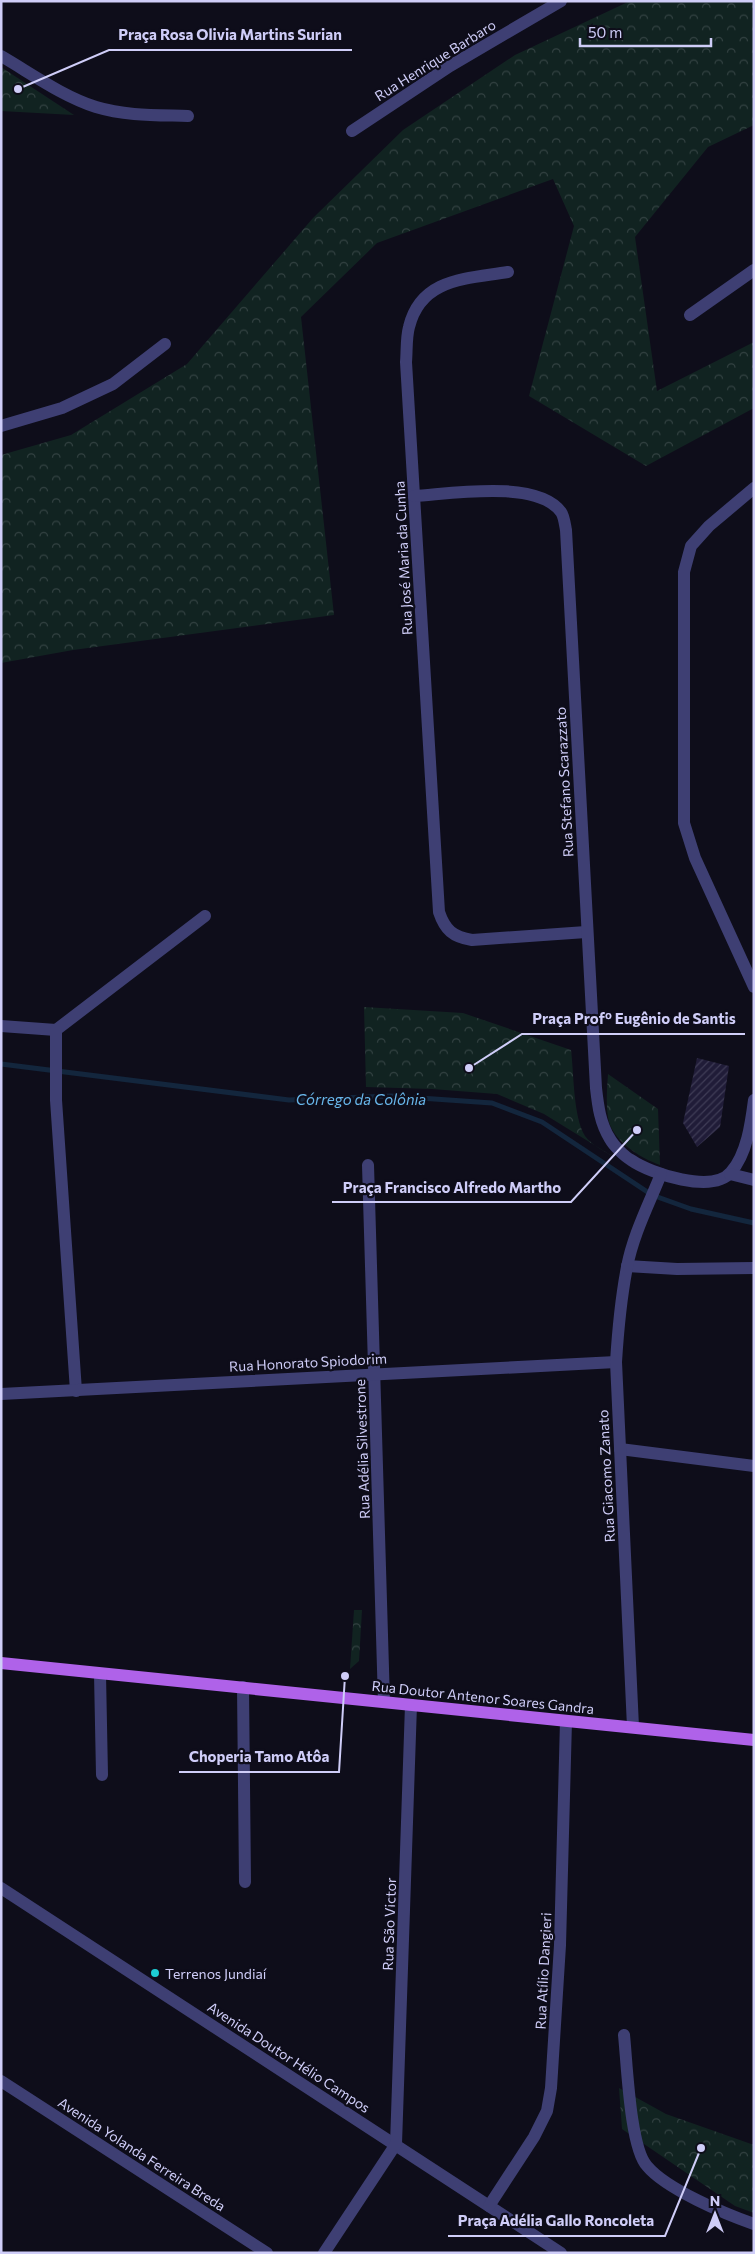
<svg xmlns="http://www.w3.org/2000/svg" width="755" height="2254" viewBox="0 0 755 2254" font-family="Commissioner,sans-serif">
<style>
.forest{fill:url(#forest-crowns)}
.lines{fill:none;stroke-linecap:round;stroke-linejoin:round}
.stream{stroke:#13263d;stroke-width:5}
.building{fill:url(#building-hatch)}
.minor{stroke:#3e3f73;stroke-width:12}
.major{stroke:#af62e9;stroke-width:12}
.poi-dot{fill:#1dccd4;stroke:#0e0d1a;stroke-width:2}
.labels{text-anchor:middle;dominant-baseline:central;stroke-width:4.5;stroke-linejoin:round;paint-order:stroke}
.street-label{font-size:14px;fill:#cfcdf8;stroke:#0e0d1a}
.poi-label{font-size:14px;fill:#cfcdf8;stroke:#0e0d1a;text-anchor:start}
.water-label{font-size:15px;font-style:italic;fill:#68b6ea;stroke:#0e0d1a}
.leader{fill:none;stroke:#cfcdf8;stroke-width:2}
.callout-dot{fill:#cfcdf8;stroke:#0e0d1a;stroke-width:2}
.callout-label{font-size:15px;text-anchor:middle;font-weight:bold;fill:#cfcdf8;stroke:#0e0d1a;stroke-width:4.5;stroke-linejoin:round;paint-order:stroke}
</style>
<defs>
<pattern id="forest-crowns" width="20" height="18" patternUnits="userSpaceOnUse" patternTransform="scale(1.25)"><rect width="20" height="18" fill="#112321"/><path d="M2 6a3 3 0 1 1 6 0M12 15a3 3 0 1 1 6 0" fill="none" stroke="#334242"/></pattern>
<pattern id="building-hatch" width="6" height="6" patternUnits="userSpaceOnUse" patternTransform="scale(1.25)"><rect width="6" height="6" fill="#201c38"/><path d="M-1 1l2-2M0 6l6-6M5 7l2-2" fill="none" stroke="#3f3c56"/></pattern>
</defs>
<rect width="100%" height="100%" fill="#0e0d1a"/>
<g class="forest">
<path d="M 630,1 L 754,1 L 754,125 L 708,147 L 635,237 L 657,391 L 754,342 L 754,408 L 646,466 L 529,396 L 574,226 L 553,179 L 377,243 L 301,317 L 334,615 L 73,650 L 1,663 L 1,455 L 71,435 L 187,364 L 313,218 L 403,130 L 515,55 Z"/>
<path d="M 1,67 L 74,115 L 1,111 Z"/>
<path d="M 364,1007 L 463,1013 L 571,1050 C 574,1074 573,1116 585,1136 C 591,1145 608,1153 617,1159 L 544,1114 L 497,1094 L 432,1089 L 366,1087 Z"/>
<path d="M 608,1074 L 658,1109 L 660,1165 C 640,1158 611,1140 608,1117 C 606,1103 607,1088 608,1074 Z"/>
<path d="M 354,1610 L 362,1610 L 359,1661 L 350,1669 Z"/>
<path d="M 619,2088 L 666,2114 L 754,2145 L 754,2213 L 735,2206 L 622,2129 Z"/>
</g>
<g class="lines">
<path class="stream" d="M 1,1064 L 289,1100 L 391,1096 L 492,1103 L 542,1122 L 652,1195 L 691,1209 L 754,1223"/>
</g>
<path class="building" d="M 697,1058 L 729,1066 L 720,1127 L 697,1147 L 683,1123 Z"/>
<g class="lines">
<g class="minor">
<path d="M 1,56 C 32,74 62,96 96,107 C 126,116 158,115 188,116"/>
<path d="M 352,131 L 450,66 L 561,1"/>
<path d="M 508,272 C 466,279 421,278 409,327 C 406,338 407,351 406,362 L 439,912 C 445,930 453,937 472,940 L 586,932"/>
<path d="M 690,315 L 754,270"/>
<path d="M 1,426 L 62,408 L 113,384 L 165,344"/>
<path d="M 754,488 L 709,526 L 691,546 L 684,572 L 684,823 L 695,858 L 754,987"/>
<path d="M 414,496 C 450,494 537,479 561,512 C 564,516 565,525 566,530 L 596,1088 C 598,1106 600,1123 610,1139 C 614,1146 624,1156 631,1160 C 651,1174 713,1194 731,1172 C 747,1154 751,1123 754,1100"/>
<path d="M 1,1026 L 56,1030"/>
<path d="M 368,1165 L 384,1702"/>
<path d="M 730,1174 L 754,1180"/>
<path d="M 627,1266 L 677,1269 L 754,1268"/>
<path d="M 76,1391 L 56,1100 L 56,1030 L 205,916"/>
<path d="M 1,1394 L 616,1362"/>
<path d="M 620,1449 L 754,1466"/>
<path d="M 100,1674 L 102,1775"/>
<path d="M 243,1687 L 245,1882"/>
<path d="M 633,1727 L 616,1362 C 618,1330 621,1298 627,1267 C 633,1235 649,1204 661,1174"/>
<path d="M 1,1888 L 561,2253"/>
<path d="M 624,2035 C 627,2063 630,2148 647,2166 C 666,2189 725,2214 754,2224"/>
<path d="M 1,2081 L 267,2253"/>
<path d="M 489,2206 L 534,2137 L 547,2111 L 551,2088 L 560,1945 L 566,1721"/>
<path d="M 324,2253 L 396,2144 L 411,1705"/>
</g>
<path class="major" d="M 1,1663 L 754,1740"/>
</g>
<circle class="poi-dot" cx="155" cy="1973" r="5"/>
<g class="labels">
<g class="street-label">
<text transform="translate(435 60) rotate(-32)">Rua Henrique Barbaro</text>
<text transform="translate(403 558) rotate(-93)">Rua José Maria da Cunha</text>
<text transform="translate(564 782) rotate(-93)">Rua Stefano Scarazzato</text>
<text transform="translate(308 1362) rotate(-3)">Rua Honorato Spiodorim</text>
<text transform="translate(362 1449) rotate(-92)">Rua Adélia Silvestrone</text>
<text transform="translate(606 1476) rotate(-93)">Rua Giacomo Zanato</text>
<text transform="translate(483 1697) rotate(6)">Rua Doutor Antenor Soares Gandra</text>
<text transform="translate(389 1924) rotate(-88)">Rua São Victor</text>
<text transform="translate(543 1971) rotate(-87)">Rua Atílio Dangieri</text>
<text transform="translate(289 2057) rotate(33)">Avenida Doutor Hélio Campos</text>
<text transform="translate(142 2154) rotate(33)">Avenida Yolanda Ferreira Breda</text>
</g>
<g class="poi-label">
<text x="165" y="1973">Terrenos Jundiaí</text>
</g>
<g class="water-label">
<text x="361" y="1099">Córrego da Colônia</text>
</g>
</g>
<path class="leader" d="M18 89L109 50H352M469 1068L522 1034H745M637 1130L571 1202H332M345 1676L339 1772H179M701 2148L665 2236H448"/>
<g class="callout-dot">
<circle cx="18" cy="89" r="5"/>
<circle cx="469" cy="1068" r="5"/>
<circle cx="637" cy="1130" r="5"/>
<circle cx="345" cy="1676" r="5"/>
<circle cx="701" cy="2148" r="5"/>
</g>
<g class="callout-label">
<text x="230" y="40">Praça Rosa Olivia Martins Surian</text>
<text x="634" y="1024">Praça Profº Eugênio de Santis</text>
<text x="452" y="1193">Praça Francisco Alfredo Martho</text>
<text x="259" y="1762">Choperia Tamo Atôa</text>
<text x="556" y="2226">Praça Adélia Gallo Roncoleta</text>
</g>
<rect width="755" height="2254" fill="none" stroke="#cfcdf8" stroke-width="5"/>
<g transform="translate(715 2214)" stroke="#0e0d1a" stroke-width="4" paint-order="stroke">
<path d="M0-4L9 19L0 12L-9 19Z" fill="#cfcdf8"/>
<text y="-8" font-size="14" font-weight="bold" text-anchor="middle" fill="#cfcdf8">N</text>
</g>
<path d="M580 38v8h131v-8" fill="none" stroke="#cfcdf8" stroke-width="2.5"/>
<text x="588" y="38" font-size="15" fill="#cfcdf8" stroke="#0e0d1a" stroke-width="4" paint-order="stroke">50 m</text>
</svg>
